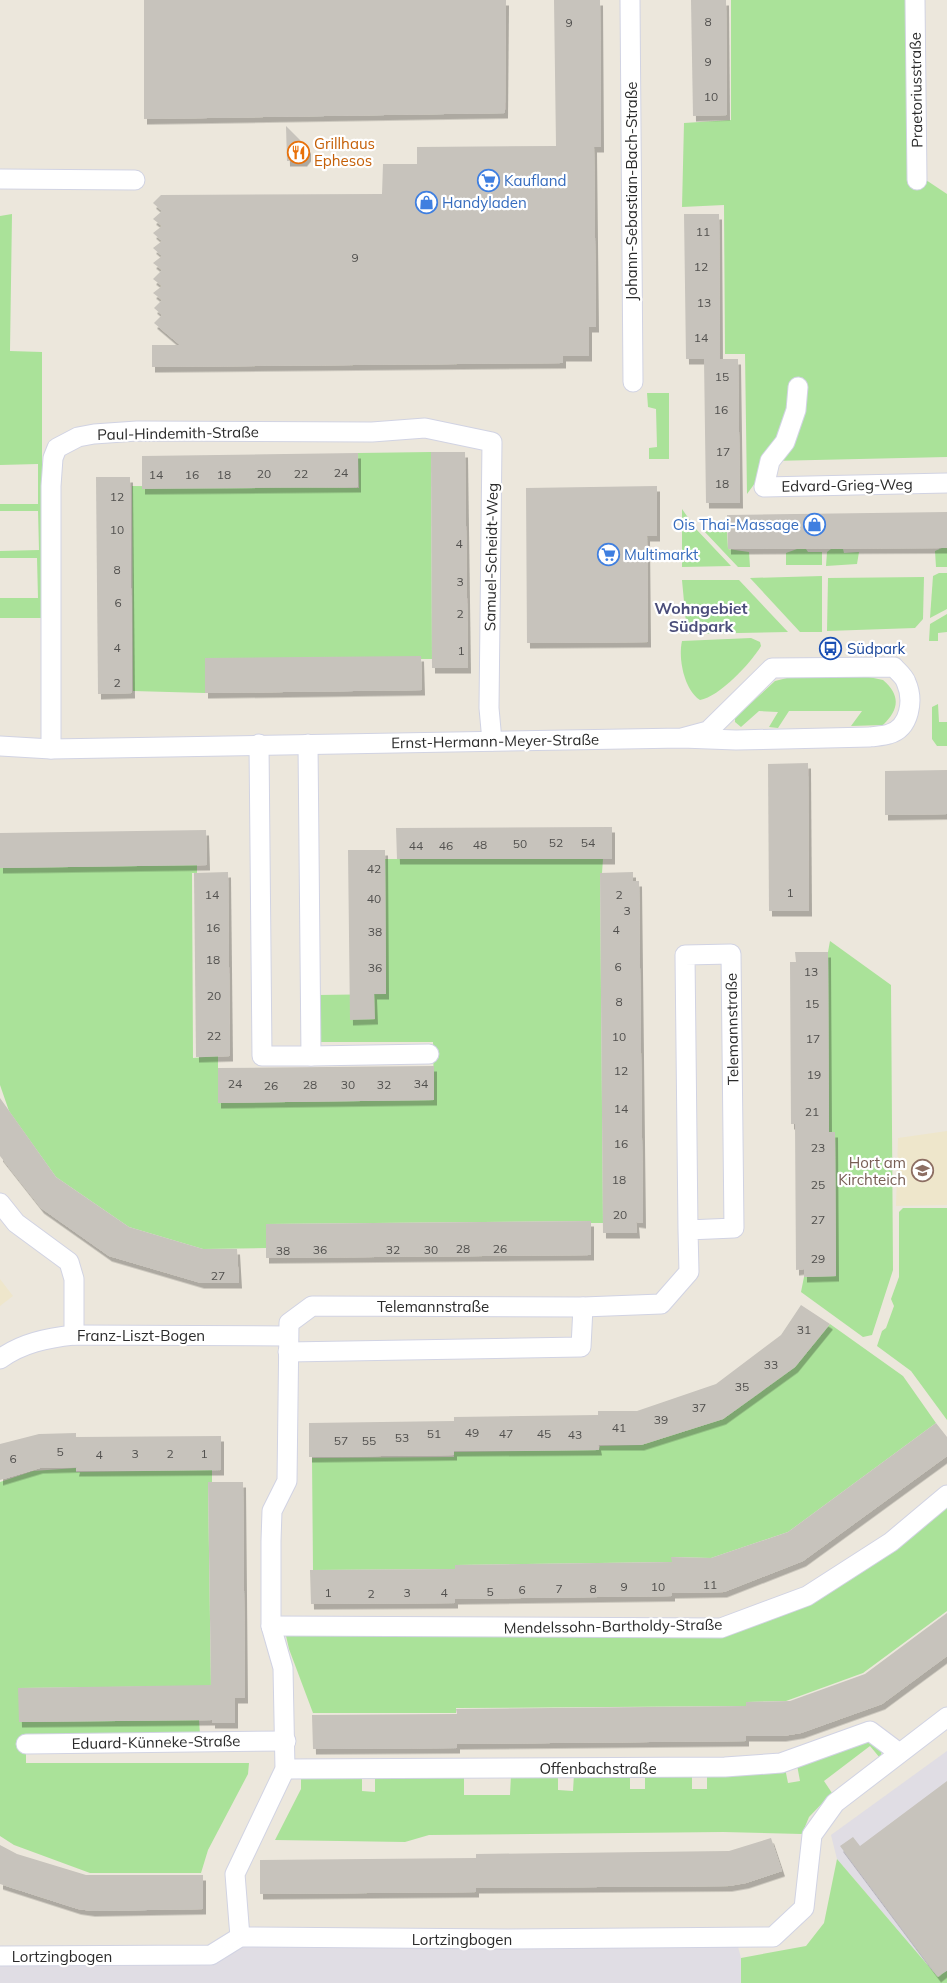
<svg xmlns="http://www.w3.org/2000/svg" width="947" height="1983" viewBox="0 0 947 1983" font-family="Mulish,sans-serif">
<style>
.industrial{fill:#e0dde4}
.education{fill:#eee6cb}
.green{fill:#aae299}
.building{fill:#c7c3bc;filter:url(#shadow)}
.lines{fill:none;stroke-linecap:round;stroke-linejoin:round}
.minor-casing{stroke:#d1d3e3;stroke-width:21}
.minor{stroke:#fff;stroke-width:19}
.labels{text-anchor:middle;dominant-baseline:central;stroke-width:4.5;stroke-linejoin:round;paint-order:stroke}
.number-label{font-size:12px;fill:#51504e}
.street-label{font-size:15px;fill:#2a2a2a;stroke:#fff}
.food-label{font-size:15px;fill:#c56008;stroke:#fff;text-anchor:start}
.shop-label{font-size:15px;fill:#366cbe;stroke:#fff;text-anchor:start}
.transit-label{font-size:15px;fill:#164399;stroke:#fff;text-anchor:start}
.education-label{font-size:15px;fill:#785e54;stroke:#fff;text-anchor:end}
.neighbourhood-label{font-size:16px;font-weight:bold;fill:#4b4e7a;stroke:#fff}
</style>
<defs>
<filter id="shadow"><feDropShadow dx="3" dy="5.5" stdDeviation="0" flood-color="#0004"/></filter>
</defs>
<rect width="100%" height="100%" fill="#ece7dc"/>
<g class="industrial">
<path d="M 947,1751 L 947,1971 L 938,1977 L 837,1859 L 831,1835 Z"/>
<path d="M 240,1937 L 736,1939 L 741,1958 L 741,1983 L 0,1983 L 0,1956 L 210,1955 Z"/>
</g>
<g class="education">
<path d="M 947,1131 L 947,1205 L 896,1206 L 898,1138 Z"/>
<path d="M 0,1279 L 13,1296 L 0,1306 Z"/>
</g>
<g class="green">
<path d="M 731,0 L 909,0 L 908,168 L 947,194 L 947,457 L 771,461 L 747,494 L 745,354 L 725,354 L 724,205 L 682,207 L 684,123 L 731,120 Z"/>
<path d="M 12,214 L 10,351 L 42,352 L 42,618 L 0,618 L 0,598 L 38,598 L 37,558 L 0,558 L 0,551 L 39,550 L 38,511 L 0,511 L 0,504 L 38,504 L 38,464 L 0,465 L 0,216 Z"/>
<path d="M 647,393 L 669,393 L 669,459 L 649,459 L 649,448 L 657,447 L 656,409 L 648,407 Z"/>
<path d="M 431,452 L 432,659 L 421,659 L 421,656 L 205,693 L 133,691 L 132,486 L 359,488 L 358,453 Z"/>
<path d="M 682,509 L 696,529 L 731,566 L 682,567 Z"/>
<path d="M 704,531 L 727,532 L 728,549 L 749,552 L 750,567 L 738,567 Z"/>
<path d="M 942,548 L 947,548 L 947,567 L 936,567 L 935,551 Z"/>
<path d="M 797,549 L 806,549 L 808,552 L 822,552 L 822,565 L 786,565 L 786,553 Z"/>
<path d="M 831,549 L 843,549 L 844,553 L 859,552 L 857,564 L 826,566 L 827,552 Z"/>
<path d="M 939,573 L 947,573 L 947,609 L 930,618 L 933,576 Z"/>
<path d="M 822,576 L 822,632 L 800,632 L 750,578 Z"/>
<path d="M 924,577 L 923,619 L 915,628 L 827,631 L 828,578 Z"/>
<path d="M 682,580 L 739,580 L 788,632 L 687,634 Z"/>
<path d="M 947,614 L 947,632 L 938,633 L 938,641 L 929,641 L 930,624 Z"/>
<path d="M 751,638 L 760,642 L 761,646 C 751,663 719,697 700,700 C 684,690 678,658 682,641 Z"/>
<path d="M 864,676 L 883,680 C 901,695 899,710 883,725 L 851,726 L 862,711 L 789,711 L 778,728 L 769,727 L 778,712 L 759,711 L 741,727 L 735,722 L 735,718 L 775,681 L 787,678 Z"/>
<path d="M 938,704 L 939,722 L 947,722 L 947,746 L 937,746 L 932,739 L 932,707 Z"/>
<path d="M 385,859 L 603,859 L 602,873 L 600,873 L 603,1223 L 591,1223 L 590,1221 L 266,1224 L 266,1248 L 203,1249 L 129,1227 L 56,1177 L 9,1111 L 0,1085 L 0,868 L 197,865 L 197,873 L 192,873 L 193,1058 L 218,1056 L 218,1103 L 434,1100 L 433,1042 L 321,1042 L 319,995 L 386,994 Z"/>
<path d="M 830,941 L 891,985 L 893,1270 L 872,1335 L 863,1337 L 801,1292 L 804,1277 L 836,1276 L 835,1132 L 829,1132 L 828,952 Z"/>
<path d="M 903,1208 L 947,1208 L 947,1420 L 911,1371 L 877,1346 L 882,1331 L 886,1328 L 894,1306 L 891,1299 L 899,1277 L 899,1212 Z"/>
<path d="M 830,1324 L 903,1376 L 936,1423 L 788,1532 L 711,1558 L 672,1557 L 672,1562 L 455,1565 L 455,1569 L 313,1570 L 312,1458 L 454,1457 L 454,1452 L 599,1450 L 600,1446 L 641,1445 L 723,1419 L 795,1367 Z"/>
<path d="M 76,1468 L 76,1472 L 212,1470 L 212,1482 L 208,1482 L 211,1689 L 198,1686 L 19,1688 L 19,1722 L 199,1720 L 200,1735 L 26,1750 L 26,1763 L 249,1763 L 248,1774 L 208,1850 L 201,1873 L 90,1873 L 14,1845 L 0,1836 L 0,1482 L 33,1471 Z"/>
<path d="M 947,1495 L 947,1611 L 863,1673 L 786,1701 L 747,1702 L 746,1706 L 456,1708 L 456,1713 L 313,1713 L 289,1649 L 284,1627 L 721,1628 L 807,1596 Z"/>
<path d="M 871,1741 L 882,1751 L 880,1758 L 870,1746 L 824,1781 L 832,1793 L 809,1817 L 802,1834 L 723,1832 L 429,1835 L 405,1842 L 275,1840 L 301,1789 L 301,1777 L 362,1776 L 362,1791 L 375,1792 L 375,1776 L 464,1775 L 464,1795 L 510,1795 L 511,1775 L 558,1774 L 558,1790 L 573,1791 L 574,1774 L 630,1774 L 630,1789 L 645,1789 L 645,1773 L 692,1773 L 692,1789 L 707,1789 L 707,1773 L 785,1768 L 788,1783 L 800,1781 L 797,1765 Z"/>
<path d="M 837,1859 L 937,1976 L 947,1971 L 947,1983 L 741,1983 L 741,1958 L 806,1946 L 824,1923 Z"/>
</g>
<g class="building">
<path d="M 144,0 L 506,0 L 505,113 L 144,119 Z"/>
<path d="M 554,0 L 600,0 L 601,147 L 594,147 L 596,327 L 589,327 L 589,356 L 563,356 L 563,363 L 152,367 L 152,345 L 180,345 L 154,323 L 162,315 L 154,308 L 162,300 L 153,293 L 162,286 L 153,279 L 162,270 L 153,263 L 162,256 L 153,248 L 162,241 L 153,233 L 162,226 L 153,219 L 162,211 L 153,203 L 161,195 L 382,194 L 383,164 L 417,164 L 417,147 L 556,146 Z"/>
<path d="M 691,0 L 726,0 L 727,115 L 693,116 Z"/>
<path d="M 286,126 L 308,148 L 308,156 L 304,161 L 287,161 Z"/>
<path d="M 684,214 L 719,214 L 720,359 L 738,359 L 740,503 L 706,503 L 704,359 L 686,359 Z"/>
<path d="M 431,452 L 465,452 L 468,668 L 432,668 Z"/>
<path d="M 358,453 L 358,487 L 142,489 L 142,456 Z"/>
<path d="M 96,477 L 130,477 L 132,693 L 98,694 Z"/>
<path d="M 657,486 L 657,536 L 647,536 L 648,642 L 527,643 L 526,488 Z"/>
<path d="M 947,512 L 947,548 L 728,549 L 727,515 Z"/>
<path d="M 421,656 L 422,690 L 205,693 L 205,658 Z"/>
<path d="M 808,763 L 809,911 L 769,911 L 768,764 Z"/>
<path d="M 947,770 L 947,814 L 885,815 L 885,771 Z"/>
<path d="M 612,827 L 612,859 L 397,859 L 396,828 Z"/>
<path d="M 206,830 L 207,865 L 0,868 L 0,833 Z"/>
<path d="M 348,850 L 385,850 L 386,994 L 374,994 L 375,1019 L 350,1020 Z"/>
<path d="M 228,872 L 230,1056 L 196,1057 L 194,873 Z"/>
<path d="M 633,872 L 633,881 L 639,881 L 643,1223 L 636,1222 L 637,1233 L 603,1233 L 600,873 Z"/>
<path d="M 795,952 L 828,952 L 829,1132 L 835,1132 L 836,1276 L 804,1277 L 804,1269 L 796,1270 L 795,1124 L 791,1124 L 790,962 L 796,962 Z"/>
<path d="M 434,1066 L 434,1100 L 218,1103 L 218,1068 Z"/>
<path d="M 0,1098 L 56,1177 L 129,1227 L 203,1249 L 237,1249 L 239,1283 L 201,1283 L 109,1256 L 41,1208 L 0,1156 Z"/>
<path d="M 591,1221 L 591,1255 L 266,1258 L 266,1224 Z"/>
<path d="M 801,1305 L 830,1324 L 795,1367 L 723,1419 L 641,1445 L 598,1445 L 599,1450 L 454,1451 L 454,1455 L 309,1457 L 309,1423 L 454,1421 L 454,1417 L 598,1415 L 598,1411 L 637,1411 L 716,1384 L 781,1335 Z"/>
<path d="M 936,1423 L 947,1437 L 947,1456 L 803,1561 L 724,1592 L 672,1593 L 672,1596 L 455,1599 L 455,1603 L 311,1604 L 310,1570 L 455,1569 L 455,1565 L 672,1562 L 671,1557 L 711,1558 L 788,1532 Z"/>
<path d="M 76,1433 L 76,1437 L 221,1436 L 221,1470 L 76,1471 L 77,1467 L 40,1468 L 0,1480 L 0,1444 L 39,1434 Z"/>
<path d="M 208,1482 L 243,1482 L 245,1698 L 235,1698 L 235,1723 L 212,1723 L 212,1720 L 19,1722 L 18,1688 L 211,1685 Z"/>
<path d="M 947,1613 L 947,1656 L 882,1704 L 801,1733 L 783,1736 L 746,1736 L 746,1741 L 457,1744 L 457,1748 L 313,1749 L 312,1715 L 457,1714 L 456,1709 L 746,1706 L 746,1702 L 790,1701 L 865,1674 Z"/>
<path d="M 947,1781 L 947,1970 L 938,1977 L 840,1846 L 853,1837 L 860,1846 Z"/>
<path d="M 771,1838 L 782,1871 L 746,1883 L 729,1886 L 476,1888 L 476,1892 L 260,1894 L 260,1860 L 476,1858 L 476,1854 L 729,1851 Z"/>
<path d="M 0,1845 L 17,1854 L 86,1875 L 203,1875 L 203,1909 L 92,1911 L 78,1909 L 0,1884 Z"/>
</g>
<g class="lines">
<defs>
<g id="minor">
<path d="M 630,0 L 633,382"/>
<path d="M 915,0 L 917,180"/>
<path d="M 0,179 L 135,180"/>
<path d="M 798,387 L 796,410 L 785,442 L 770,461 L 764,487 L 947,483"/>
<path d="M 259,744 L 262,1056 L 311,1056 L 308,744"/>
<path d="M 0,746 L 51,749 L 682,738 L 736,740 L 870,737 C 876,736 883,736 889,734 C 910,728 914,700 906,682 C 904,676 897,671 894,667 L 772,668 L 708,731 L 682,738"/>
<path d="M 51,749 L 51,486 L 53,458 L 57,448 L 78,437 L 94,434 L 137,431 L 372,432 L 425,428 L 492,442 L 489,708 L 492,741"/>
<path d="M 311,1056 L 429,1054"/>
<path d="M 0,1203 L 16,1223 L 69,1262 L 74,1279 L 74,1335"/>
<path d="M 288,1352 L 581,1347 L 583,1307"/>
<path d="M 0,1359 C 22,1343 47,1338 74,1335 L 288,1336"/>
<path d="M 271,1626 L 721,1628 L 807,1596 L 891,1542 L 947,1495"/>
<path d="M 26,1744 L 286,1741"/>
<path d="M 285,1769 L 725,1767 L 781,1763 L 870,1731 L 898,1752"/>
<path d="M 240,1937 L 235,1874 L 285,1769 L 283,1668 L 271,1626 L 271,1541 L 272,1511 L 287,1481 L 289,1323 L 312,1306 L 583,1307 L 661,1304 L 689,1272 L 688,1230 L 685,955 L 731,954 L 734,1228 L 688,1230"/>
<path d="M 0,1956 L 211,1955 L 240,1937 L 507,1939 L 773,1937 L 804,1908 L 812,1835 L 835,1803 L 947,1717"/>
</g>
</defs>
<use href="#minor" class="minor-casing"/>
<use href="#minor" class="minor"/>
</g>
<defs>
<symbol id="restaurant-ring" viewBox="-11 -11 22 22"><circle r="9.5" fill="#fff" stroke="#e8710a" stroke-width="1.5"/><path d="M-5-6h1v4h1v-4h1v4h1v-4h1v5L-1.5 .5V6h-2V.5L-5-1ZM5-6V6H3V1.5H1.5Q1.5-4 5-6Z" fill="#e8710a"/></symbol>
<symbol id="supermarket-ring" viewBox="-11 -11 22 22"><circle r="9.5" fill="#fff" stroke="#3f7fe0" stroke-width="1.5"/><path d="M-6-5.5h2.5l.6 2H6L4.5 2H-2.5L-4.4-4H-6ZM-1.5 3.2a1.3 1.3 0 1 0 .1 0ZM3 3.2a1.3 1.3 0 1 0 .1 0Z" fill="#3f7fe0"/></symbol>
<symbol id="shop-ring" viewBox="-11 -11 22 22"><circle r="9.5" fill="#fff" stroke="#3f7fe0" stroke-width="1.5"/><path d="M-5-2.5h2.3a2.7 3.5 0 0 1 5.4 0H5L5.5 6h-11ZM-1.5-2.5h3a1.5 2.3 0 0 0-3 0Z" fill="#3f7fe0"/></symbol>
<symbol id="bus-ring" viewBox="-11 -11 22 22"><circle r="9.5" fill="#fff" stroke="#1a4fb4" stroke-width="1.5"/><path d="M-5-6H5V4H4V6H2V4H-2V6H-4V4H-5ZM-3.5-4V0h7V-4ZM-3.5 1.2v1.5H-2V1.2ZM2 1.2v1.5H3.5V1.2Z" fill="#1a4fb4"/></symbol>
<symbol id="school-ring" viewBox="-11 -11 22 22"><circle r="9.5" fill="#fff" stroke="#8d6e63" stroke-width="1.5"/><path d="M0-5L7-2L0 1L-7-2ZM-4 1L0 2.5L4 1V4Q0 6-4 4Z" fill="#8d6e63"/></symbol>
</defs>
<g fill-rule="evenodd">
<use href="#restaurant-ring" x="286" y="140" width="25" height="25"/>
<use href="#supermarket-ring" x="476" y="168" width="25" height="25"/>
<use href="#shop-ring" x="414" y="190" width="25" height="25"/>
<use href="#shop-ring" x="802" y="512" width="25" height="25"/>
<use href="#supermarket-ring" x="596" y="542" width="25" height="25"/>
<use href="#bus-ring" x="818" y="636" width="25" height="25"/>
<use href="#school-ring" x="910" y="1158" width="25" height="25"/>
</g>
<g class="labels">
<g class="number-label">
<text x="708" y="21">8</text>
<text x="569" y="22">9</text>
<text x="708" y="61">9</text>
<text x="711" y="96">10</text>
<text x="703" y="231">11</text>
<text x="355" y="257">9</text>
<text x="701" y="266">12</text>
<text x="704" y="302">13</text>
<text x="701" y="337">14</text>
<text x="722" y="376">15</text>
<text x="721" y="409">16</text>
<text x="723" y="451">17</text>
<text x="341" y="472">24</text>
<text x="264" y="473">20</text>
<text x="301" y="473">22</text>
<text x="156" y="474">14</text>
<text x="192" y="474">16</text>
<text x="224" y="474">18</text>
<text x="722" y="483">18</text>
<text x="117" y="496">12</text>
<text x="117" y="529">10</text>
<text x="459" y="543">4</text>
<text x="117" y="569">8</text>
<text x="460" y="581">3</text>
<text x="118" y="602">6</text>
<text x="460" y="613">2</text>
<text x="117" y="647">4</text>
<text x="461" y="650">1</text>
<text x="117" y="682">2</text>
<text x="556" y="842">52</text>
<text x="588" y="842">54</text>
<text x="520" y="843">50</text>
<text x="480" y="844">48</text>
<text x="416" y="845">44</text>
<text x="446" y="845">46</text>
<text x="374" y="868">42</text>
<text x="790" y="892">1</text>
<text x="212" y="894">14</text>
<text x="619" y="894">2</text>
<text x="374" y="898">40</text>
<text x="627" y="910">3</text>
<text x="213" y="927">16</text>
<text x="616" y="929">4</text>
<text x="375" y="931">38</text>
<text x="213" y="959">18</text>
<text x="618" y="966">6</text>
<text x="375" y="967">36</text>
<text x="811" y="971">13</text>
<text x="214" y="995">20</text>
<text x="619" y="1001">8</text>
<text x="812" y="1003">15</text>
<text x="214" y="1035">22</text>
<text x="619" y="1036">10</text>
<text x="813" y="1038">17</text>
<text x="621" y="1070">12</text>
<text x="814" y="1074">19</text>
<text x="235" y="1083">24</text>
<text x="421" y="1083">34</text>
<text x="310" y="1084">28</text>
<text x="348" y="1084">30</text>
<text x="384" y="1084">32</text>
<text x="271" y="1085">26</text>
<text x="621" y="1108">14</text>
<text x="812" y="1111">21</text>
<text x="621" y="1143">16</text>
<text x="818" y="1147">23</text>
<text x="619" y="1179">18</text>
<text x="818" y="1184">25</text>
<text x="620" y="1214">20</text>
<text x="818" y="1219">27</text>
<text x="463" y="1248">28</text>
<text x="500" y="1248">26</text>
<text x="320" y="1249">36</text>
<text x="393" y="1249">32</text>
<text x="431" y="1249">30</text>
<text x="283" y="1250">38</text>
<text x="818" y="1258">29</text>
<text x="218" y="1275">27</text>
<text x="804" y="1329">31</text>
<text x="771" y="1364">33</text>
<text x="742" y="1386">35</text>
<text x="699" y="1407">37</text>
<text x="661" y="1419">39</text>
<text x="619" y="1427">41</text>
<text x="472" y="1432">49</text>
<text x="434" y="1433">51</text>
<text x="506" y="1433">47</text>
<text x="544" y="1433">45</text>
<text x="575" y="1434">43</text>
<text x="402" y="1437">53</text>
<text x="341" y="1440">57</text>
<text x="369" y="1440">55</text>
<text x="60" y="1451">5</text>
<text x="135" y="1453">3</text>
<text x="170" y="1453">2</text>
<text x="204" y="1453">1</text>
<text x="99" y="1454">4</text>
<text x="13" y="1458">6</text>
<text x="710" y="1584">11</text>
<text x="624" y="1586">9</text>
<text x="658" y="1586">10</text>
<text x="559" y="1588">7</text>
<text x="593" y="1588">8</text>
<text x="522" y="1589">6</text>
<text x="490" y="1591">5</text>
<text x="328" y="1592">1</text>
<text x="407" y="1592">3</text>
<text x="444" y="1592">4</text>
<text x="371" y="1593">2</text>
</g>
<g class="street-label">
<text transform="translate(916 90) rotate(-91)">Praetoriusstraße</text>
<text transform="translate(631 191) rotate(-90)">Johann-Sebastian-Bach-Straße</text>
<text transform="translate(178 433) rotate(-1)">Paul-Hindemith-Straße</text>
<text transform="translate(847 485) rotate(-1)">Edvard-Grieg-Weg</text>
<text transform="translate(491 557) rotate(-89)">Samuel-Scheidt-Weg</text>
<text transform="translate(495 741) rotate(-1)">Ernst-Hermann-Meyer-Straße</text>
<text transform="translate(732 1029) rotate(-91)">Telemannstraße</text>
<text x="433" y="1306">Telemannstraße</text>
<text x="141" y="1335">Franz-Liszt-Bogen</text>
<text transform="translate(613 1626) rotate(-1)">Mendelssohn-Bartholdy-Straße</text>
<text transform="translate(156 1742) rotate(-1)">Eduard-Künneke-Straße</text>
<text x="598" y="1768">Offenbachstraße</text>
<text x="462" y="1939">Lortzingbogen</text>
<text x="62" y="1956">Lortzingbogen</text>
</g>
<g class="food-label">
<text x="314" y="143">Grillhaus<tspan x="314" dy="17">Ephesos</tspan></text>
</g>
<g class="shop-label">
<text x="504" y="180">Kaufland</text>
<text x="442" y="202">Handyladen</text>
<text x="799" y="524" text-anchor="end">Ois Thai-Massage</text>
<text x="624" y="554">Multimarkt</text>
</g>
<g class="transit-label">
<text x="847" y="648">Südpark</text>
</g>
<g class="education-label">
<text x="906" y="1162">Hort am<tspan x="906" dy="17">Kirchteich</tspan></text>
</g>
<g class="neighbourhood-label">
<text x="701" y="608">Wohngebiet<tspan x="701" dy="18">Südpark</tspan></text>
</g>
</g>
</svg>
